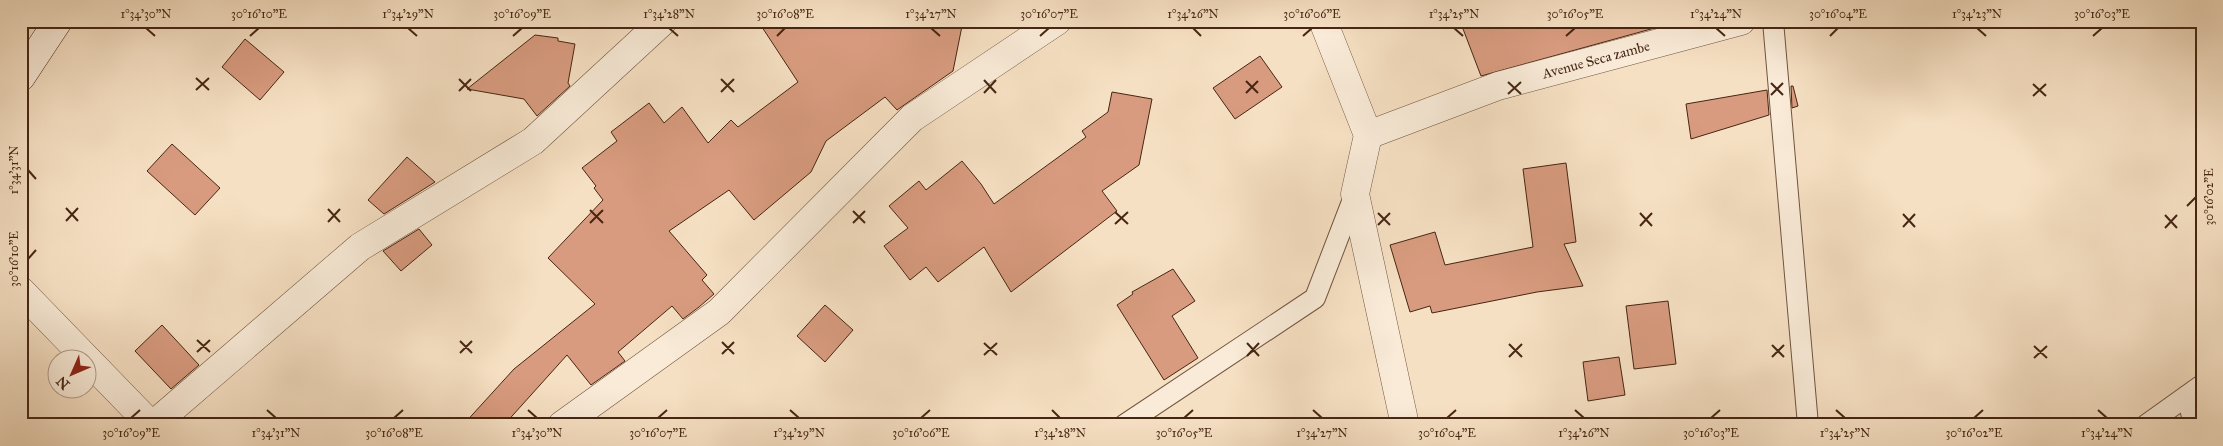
<svg xmlns="http://www.w3.org/2000/svg" width="2223" height="446" viewBox="0 0 2223 446" font-family="'IM FELL Great Primer',serif">
<style>
.building{fill:#d89b7f;stroke:#462613}
.lines{fill:none;stroke-linecap:round;stroke-linejoin:round}
.lane-casing{stroke:#72543f;stroke-width:22}
.street-casing{stroke:#72543f;stroke-width:29}
.secondary-casing{stroke:#462613;stroke-width:29}
.lane{stroke:#f9ebd8;stroke-width:20}
.street{stroke:#f9ebd8;stroke-width:28}
.secondary{stroke:#f9ebd8;stroke-width:28}
.ticks{fill:none;stroke:#462613;stroke-width:2}
.labels{text-anchor:middle;dominant-baseline:central;stroke-width:4;stroke-linejoin:round;paint-order:stroke}
.street-label{font-size:14px;fill:#462613;stroke:#f9ebd8}
.neatline{fill:none;stroke:#462613;stroke-width:2}
.ticks-label{font-size:12px;text-anchor:middle;fill:#462613}
</style>
<rect width="100%" height="100%" fill="#f6e0c3"/>
<filter id="stains"><feTurbulence type="fractalNoise" baseFrequency=".004" numOctaves="4"/><feColorMatrix values="0 0 0 0 .2 0 0 0 0 .09 0 0 0 0 .02 0 0 0 .5 -.17"/></filter>
<radialGradient id="worn" r=".72"><stop offset=".6" stop-color="#630" stop-opacity="0"/><stop offset="1" stop-color="#630" stop-opacity=".3"/></radialGradient>
<g class="building">
<path d="M 758,21 L 963,21 L 953,71 L 897,110 L 885,97 L 826,141 L 811,172 L 754,220 L 729,190 L 669,231 L 707,275 L 702,280 L 714,294 L 699,307 L 683,319 L 672,306 L 618,352 L 625,361 L 591,385 L 567,355 L 504,425 L 463,425 L 514,369 L 595,304 L 548,258 L 603,200 L 594,188 L 596,186 L 582,168 L 617,141 L 611,132 L 649,103 L 664,123 L 682,107 L 708,143 L 731,120 L 738,127 L 798,82 Z"/>
<path d="M 1460,21 L 1680,21 L 1481,76 Z"/>
<path d="M 535,35 L 558,38 L 558,41 L 575,44 L 568,83 L 570,86 L 537,116 L 524,99 L 467,89 Z"/>
<path d="M 245,39 L 284,72 L 260,100 L 222,67 Z"/>
<path d="M 1260,56 L 1282,87 L 1235,119 L 1213,88 Z"/>
<path d="M 1791,86 L 1793,86 L 1798,106 L 1792,108 Z"/>
<path d="M 1767,90 L 1769,115 L 1691,139 L 1686,104 Z"/>
<path d="M 1112,92 L 1152,99 L 1139,165 L 1102,191 L 1117,211 L 1011,292 L 984,247 L 938,282 L 926,267 L 910,280 L 884,246 L 908,228 L 889,206 L 919,181 L 926,190 L 962,161 L 981,184 L 994,204 L 1086,137 L 1082,131 L 1108,112 Z"/>
<path d="M 172,144 L 220,188 L 195,215 L 147,171 Z"/>
<path d="M 407,157 L 435,182 L 384,214 L 368,200 Z"/>
<path d="M 1566,163 L 1576,242 L 1564,244 L 1583,286 L 1537,292 L 1432,313 L 1430,306 L 1410,312 L 1390,245 L 1435,232 L 1445,265 L 1533,247 L 1523,169 Z"/>
<path d="M 419,229 L 432,245 L 401,271 L 383,251 Z"/>
<path d="M 1173,269 L 1195,301 L 1172,316 L 1198,358 L 1164,380 L 1117,305 L 1133,294 L 1132,292 Z"/>
<path d="M 1668,301 L 1676,364 L 1634,369 L 1626,306 Z"/>
<path d="M 825,305 L 853,330 L 825,362 L 797,336 Z"/>
<path d="M 162,325 L 199,365 L 171,389 L 135,351 Z"/>
<path d="M 1619,357 L 1625,395 L 1588,401 L 1583,362 Z"/>
</g>
<g class="lines">
<defs>
<g id="lane">
<path d="M 1773,21 L 1808,425"/>
<path d="M 2187,396 L 2194,425"/>
<path d="M 1124,425 L 1315,298 L 1355,194"/>
<path d="M 2146,425 L 2202,385"/>
</g>
<g id="street">
<path d="M 1323,21 L 1368,135 L 1355,194 L 1405,425"/>
<path d="M 1368,135 L 1498,86 L 1741,21"/>
<path d="M 21,291 L 86,358"/>
<path d="M 88,360 L 151,425"/>
<path d="M 153,425 L 360,247 L 533,141 L 663,21"/>
<path d="M 562,425 L 719,312 L 912,118 L 1057,21"/>
</g>
<path id="secondary" d="M 21,77 L 58,21"/>
</defs>
<use href="#lane" class="lane-casing"/>
<use href="#street" class="street-casing"/>
<use href="#secondary" class="secondary-casing"/>
<use href="#lane" class="lane"/>
<use href="#street" class="street"/>
<use href="#secondary" class="secondary"/>
</g>
<path class="ticks" d="M 146,28 L 155,36M 408,28 L 417,36M 669,28 L 678,36M 931,28 L 940,36M 1193,28 L 1201,36M 1454,28 L 1463,36M 1716,28 L 1725,36M 1977,28 L 1986,36M 250,36 L 259,28M 513,36 L 522,28M 777,36 L 785,28M 1040,36 L 1049,28M 1303,36 L 1312,28M 1566,36 L 1575,28M 1830,36 L 1838,28M 2093,36 L 2102,28M 196,78 L 209,90M 459,79 L 471,91M 721,79 L 734,92M 984,80 L 996,93M 1246,81 L 1258,93M 1508,82 L 1521,94M 1771,83 L 1783,95M 2033,84 L 2046,96M 196,90 L 209,78M 459,91 L 471,79M 721,92 L 734,79M 984,93 L 996,80M 1246,93 L 1258,81M 1508,94 L 1521,82M 1771,95 L 1783,83M 2033,96 L 2046,84M 28,170 L 36,179M 2187,206 L 2196,197M 66,208 L 78,221M 328,209 L 340,222M 590,210 L 603,223M 853,211 L 865,223M 1115,212 L 1128,224M 1378,213 L 1390,225M 1640,213 L 1652,226M 1903,214 L 1915,227M 2165,215 L 2177,228M 66,221 L 78,208M 328,222 L 340,209M 590,223 L 603,210M 853,223 L 865,211M 1115,224 L 1128,212M 1378,225 L 1390,213M 1640,226 L 1652,213M 1903,227 L 1915,214M 2165,228 L 2177,215M 28,259 L 36,250M 197,340 L 210,352M 460,341 L 472,353M 722,342 L 734,354M 984,343 L 997,355M 1247,343 L 1259,356M 1509,344 L 1522,357M 1772,345 L 1784,357M 2034,346 L 2047,358M 197,352 L 210,340M 460,353 L 472,341M 722,354 L 734,342M 984,355 L 997,343M 1247,356 L 1259,343M 1509,357 L 1522,344M 1772,357 L 1784,345M 2034,358 L 2047,346M 267,410 L 276,418M 528,410 L 537,418M 790,410 L 799,418M 1052,410 L 1060,418M 1313,410 L 1322,418M 1575,410 L 1584,418M 1836,410 L 1845,418M 2098,410 L 2107,418M 131,418 L 140,410M 394,418 L 403,410M 658,418 L 667,410M 921,418 L 930,410M 1184,418 L 1193,410M 1447,418 L 1456,410M 1711,418 L 1720,410M 1974,418 L 1983,410"/>
<g class="labels">
<g class="street-label">
<text transform="translate(1596 60) rotate(-15)">Avenue Seca zambe</text>
</g>
</g>
<rect width="2223" height="446" fill="none" stroke="#f6e0c3" stroke-width="55"/>
<g transform="translate(72 374) rotate(225)"><circle r="24" fill="#f9ebd8" stroke="#b19c89"/>
<path d="M0-4L9 19L0 12L-9 19Z" fill="#8f2418"/>
<text y="-8" font-size="14" font-weight="bold" text-anchor="middle" fill="#462613">N</text>
</g>
<rect x="28" y="28" width="2168" height="390" class="neatline"/>
<g class="ticks-label">
<text x="146" y="18">1°34'30"N</text>
<text x="259" y="18">30°16'10"E</text>
<text x="408" y="18">1°34'29"N</text>
<text x="522" y="18">30°16'09"E</text>
<text x="669" y="18">1°34'28"N</text>
<text x="785" y="18">30°16'08"E</text>
<text x="931" y="18">1°34'27"N</text>
<text x="1049" y="18">30°16'07"E</text>
<text x="1193" y="18">1°34'26"N</text>
<text x="1312" y="18">30°16'06"E</text>
<text x="1454" y="18">1°34'25"N</text>
<text x="1575" y="18">30°16'05"E</text>
<text x="1716" y="18">1°34'24"N</text>
<text x="1838" y="18">30°16'04"E</text>
<text x="1977" y="18">1°34'23"N</text>
<text x="2102" y="18">30°16'03"E</text>
<text transform="translate(14 170) rotate(-90)" y="4">1°34'31"N</text>
<text transform="translate(2209 197) rotate(-90)" y="4">30°16'02"E</text>
<text transform="translate(14 259) rotate(-90)" y="4">30°16'10"E</text>
<text x="131" y="437">30°16'09"E</text>
<text x="276" y="437">1°34'31"N</text>
<text x="394" y="437">30°16'08"E</text>
<text x="537" y="437">1°34'30"N</text>
<text x="658" y="437">30°16'07"E</text>
<text x="799" y="437">1°34'29"N</text>
<text x="921" y="437">30°16'06"E</text>
<text x="1060" y="437">1°34'28"N</text>
<text x="1184" y="437">30°16'05"E</text>
<text x="1322" y="437">1°34'27"N</text>
<text x="1447" y="437">30°16'04"E</text>
<text x="1584" y="437">1°34'26"N</text>
<text x="1711" y="437">30°16'03"E</text>
<text x="1845" y="437">1°34'25"N</text>
<text x="1974" y="437">30°16'02"E</text>
<text x="2107" y="437">1°34'24"N</text>
</g>
<rect width="100%" height="100%" filter="url(#stains)"/>
<rect width="100%" height="100%" fill="url(#worn)"/>
</svg>
